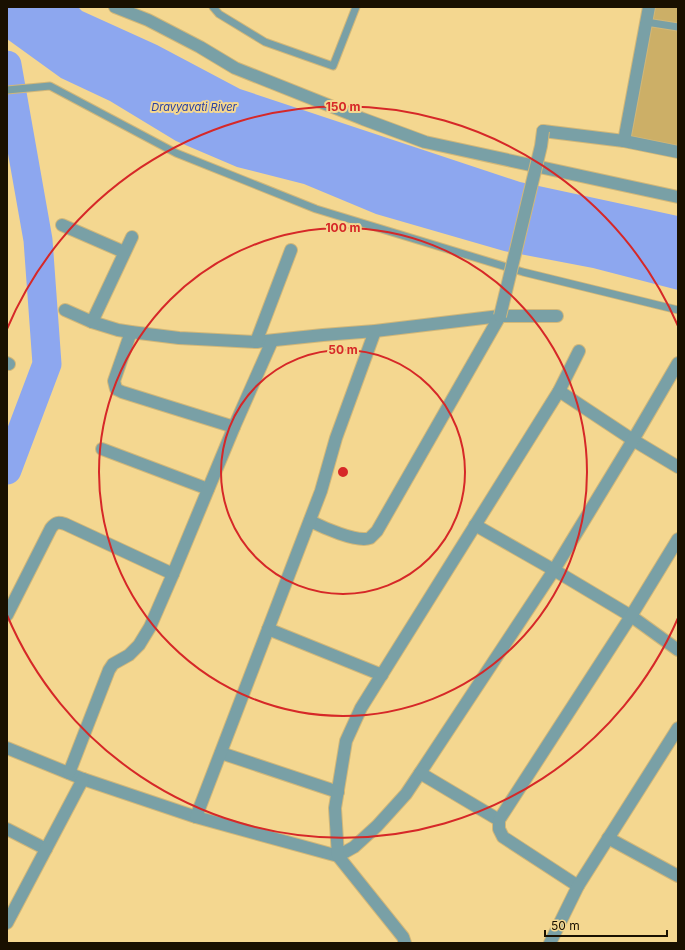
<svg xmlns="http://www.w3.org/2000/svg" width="685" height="950" viewBox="0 0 685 950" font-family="Inter,sans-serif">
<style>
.green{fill:#ccaf67}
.water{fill:#8da7ef}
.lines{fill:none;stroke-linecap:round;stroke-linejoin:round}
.river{stroke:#8da7ef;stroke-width:29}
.lane-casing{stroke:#d1b779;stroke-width:9}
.street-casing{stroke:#d1b779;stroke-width:14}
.lane{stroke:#79a0a6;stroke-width:7}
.street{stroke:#79a0a6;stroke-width:12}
.street-bridge-casing{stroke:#d1b779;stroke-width:14;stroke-linecap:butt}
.street-bridge{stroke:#79a0a6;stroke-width:12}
.ring{fill:none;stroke:#d62828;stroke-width:2}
.labels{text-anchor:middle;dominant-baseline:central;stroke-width:4;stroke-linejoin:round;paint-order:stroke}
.water-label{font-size:11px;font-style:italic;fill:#2840a5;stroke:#f4d790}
.centre{fill:#d62828;stroke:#f4d790;stroke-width:2}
.ring-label{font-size:12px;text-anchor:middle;font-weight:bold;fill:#d62828;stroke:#f4d790;stroke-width:4;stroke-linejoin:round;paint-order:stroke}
</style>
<rect width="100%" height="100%" fill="#f4d790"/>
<path class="green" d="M 651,7 L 678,7 L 678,152 L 624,141 Z"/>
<path class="water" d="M 7,7 L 78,7 L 82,11 L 157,45 L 240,89 L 520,182 L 678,216 L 678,290 L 593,268 L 504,251 L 376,214 L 304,184 L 237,167 L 176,141 L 110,101 L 61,78 L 7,39 Z"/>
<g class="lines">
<path class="river" d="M 7,65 L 38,240 L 47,364 L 7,470"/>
<defs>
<g id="lane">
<path d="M 213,7 L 219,14 L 265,42 L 333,66 L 356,7"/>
<path d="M 646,22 L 678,27"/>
<path d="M 7,90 L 50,86 L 176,153 L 316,209 L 523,272 L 678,310"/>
</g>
<g id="street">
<path d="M 115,7 L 148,20 L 200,47 L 235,68 L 363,119 L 425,142 L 678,197"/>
<path d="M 543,131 L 624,141 L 678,152"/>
<path d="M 624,141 L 649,7"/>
<path d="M 62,225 L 124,252"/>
<path d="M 65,310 L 92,322 L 118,330 L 131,332 L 179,338 L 256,342 L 323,335 L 375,331 L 500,316 L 557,316"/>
<path d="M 92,322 L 132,237"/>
<path d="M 131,332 L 114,381 L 116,389 L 122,392 L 234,427"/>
<path d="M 256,342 L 291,250"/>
<path d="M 7,363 L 9,364"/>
<path d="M 559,391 L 633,440 L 678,467"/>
<path d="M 102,449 L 208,489"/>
<path d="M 310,521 C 322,527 357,543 370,538 C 372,536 375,533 377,531 L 500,316"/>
<path d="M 475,525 L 554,570 L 631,616 L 678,650"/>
<path d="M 7,615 L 51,528 C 56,522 58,522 65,524 L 173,574"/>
<path d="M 268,629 L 382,675"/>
<path d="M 7,748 L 83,779 L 196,817 L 338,856 L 354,847 L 377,826 L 406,794 L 420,773 L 554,570 L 633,440 L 678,363"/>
<path d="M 221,753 L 338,792"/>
<path d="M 69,773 L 109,670 L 113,664 L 129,655 L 139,645 L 150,627 L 173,574 L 234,427 L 272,341"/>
<path d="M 420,773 L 499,820"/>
<path d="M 196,817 L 321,491 L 336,438 L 375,331"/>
<path d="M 7,829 L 46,849"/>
<path d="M 608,838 L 678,876"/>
<path d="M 578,886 L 503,837 L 499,829 L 499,820 L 631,616 L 678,539"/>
<path d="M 7,923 L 83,779"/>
<path d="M 405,943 L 403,937 L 338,856 L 335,808 L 346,741 L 361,708 L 559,391 L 579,351"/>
<path d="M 550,943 L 578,886 L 678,728"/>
</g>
</defs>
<use href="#lane" class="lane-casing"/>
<use href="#street" class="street-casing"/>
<use href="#lane" class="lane"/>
<use href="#street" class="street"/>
<defs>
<path id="street-bridge" d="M 500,316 L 541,146 L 543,131"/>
</defs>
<use href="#street-bridge" class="street-bridge-casing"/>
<use href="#street-bridge" class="street-bridge"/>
</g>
<g class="ring">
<circle cx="343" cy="472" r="122"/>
<circle cx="343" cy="472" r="244"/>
<path d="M678 618A365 365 0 0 1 7 615M7 329A365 365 0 0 1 678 326"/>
</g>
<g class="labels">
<g class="water-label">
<text x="194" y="107">Dravyavati River</text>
</g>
</g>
<circle cx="343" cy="472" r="6" class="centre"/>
<g class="ring-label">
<text x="343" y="111">150 m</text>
<text x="343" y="232">100 m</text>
<text x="343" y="354">50 m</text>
</g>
<rect width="685" height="950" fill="none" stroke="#191000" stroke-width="16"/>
<path d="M545 930v6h122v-6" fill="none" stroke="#191000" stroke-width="2"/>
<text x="551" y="930" font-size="12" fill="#191000" stroke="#f4d790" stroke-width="3" paint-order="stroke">50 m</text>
</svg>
